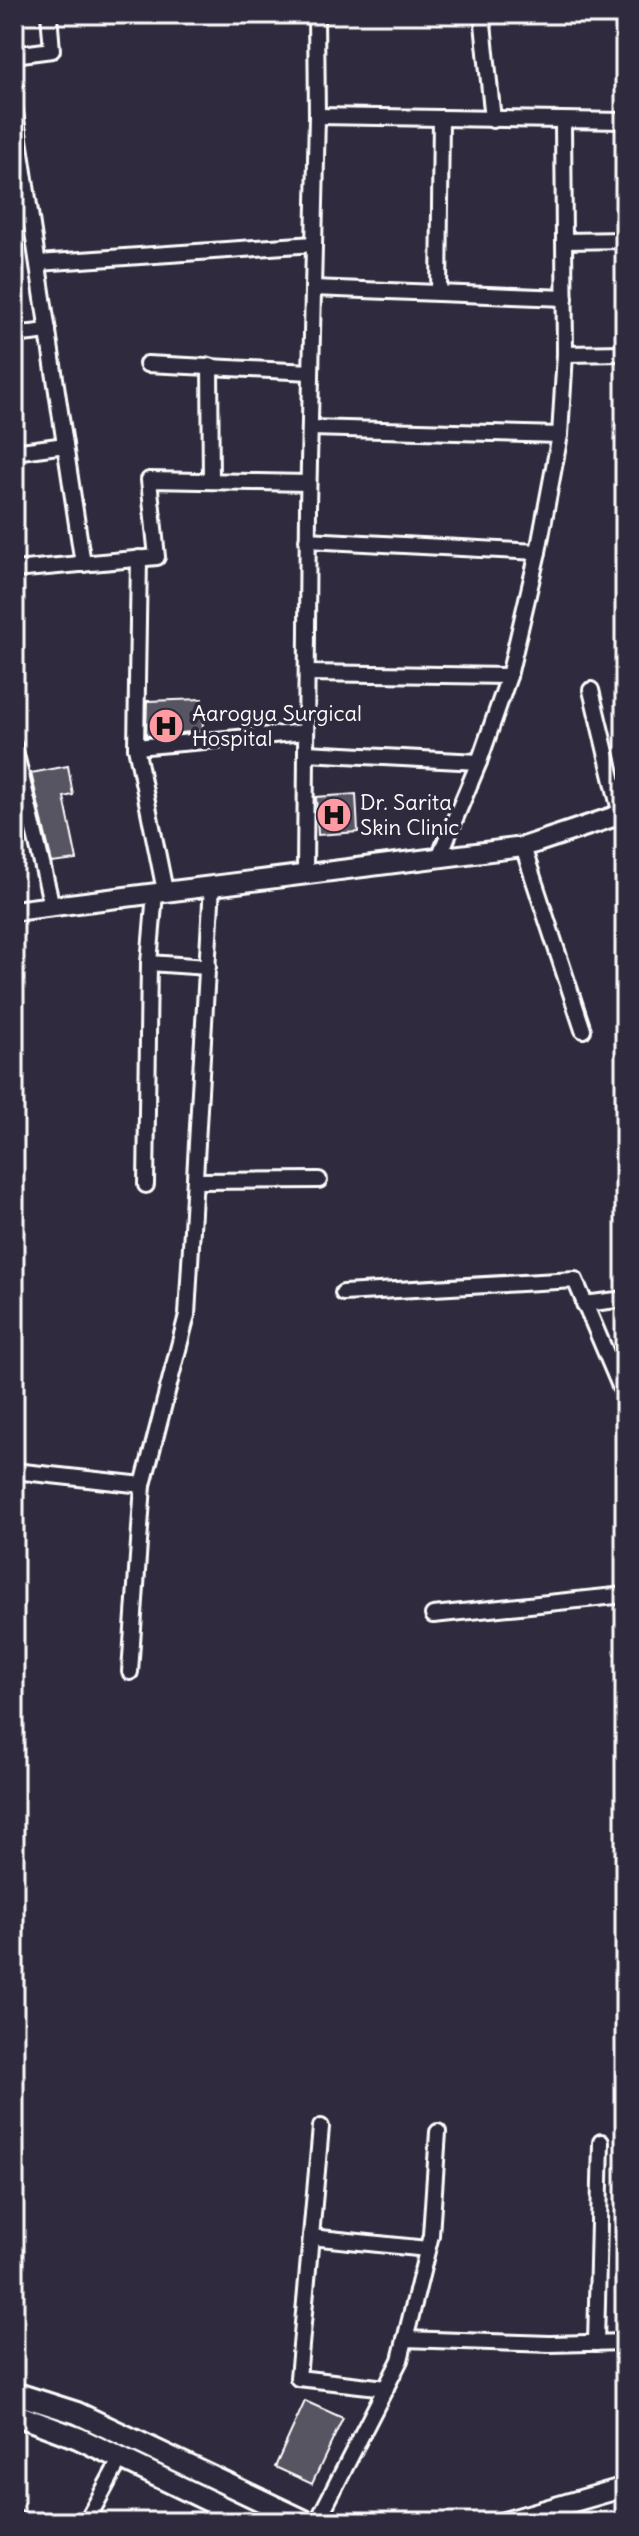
<svg xmlns="http://www.w3.org/2000/svg" width="639" height="2536" viewBox="0 0 639 2536" font-family="Delius,sans-serif">
<style>
.building{fill:#595564;stroke:#fff;stroke-width:2}
.lines{fill:none;stroke-linecap:round;stroke-linejoin:round}
.minor-casing{stroke:#fff;stroke-width:20}
.tertiary-casing{stroke:#fff;stroke-width:24}
.secondary-casing{stroke:#fff;stroke-width:26}
.minor{stroke:#2f2a3d;stroke-width:14}
.tertiary{stroke:#2f2a3d;stroke-width:18}
.secondary{stroke:#2f2a3d;stroke-width:20}
.labels{text-anchor:middle;dominant-baseline:central;stroke-width:7;stroke-linejoin:round;paint-order:stroke}
.poi-label{font-size:22px;fill:#fff;stroke:#2f2a3d;text-anchor:start}
</style>
<rect width="100%" height="100%" fill="#2f2a3d"/>
<filter id="ink" filterUnits="userSpaceOnUse"><feTurbulence type="fractalNoise" baseFrequency=".0125" numOctaves="2"/><feDisplacementMap in="SourceGraphic" scale="16" xChannelSelector="R" yChannelSelector="G"/><feConvolveMatrix kernelMatrix="1 2 1 2 8 2 1 2 1" color-interpolation-filters="sRGB"/></filter>
<g filter="url(#ink)">
<g class="building">
<path d="M 202,699 L 203,731 L 146,736 L 147,701 Z"/>
<path d="M 68,766 L 73,795 L 64,797 L 77,860 L 52,863 L 31,773 Z"/>
<path d="M 356,794 L 358,832 L 318,835 L 316,797 Z"/>
<path d="M 305,2401 L 343,2418 L 312,2484 L 275,2467 Z"/>
</g>
<g class="lines">
<defs>
<g id="minor">
<path d="M 482,14 L 493,120"/>
<path d="M 14,55 L 52,50 L 49,14"/>
<path d="M 14,106 L 83,564"/>
<path d="M 317,116 L 625,121"/>
<path d="M 564,241 L 625,240"/>
<path d="M 38,263 L 314,244"/>
<path d="M 313,288 L 565,298"/>
<path d="M 439,293 L 441,118"/>
<path d="M 14,335 L 48,331"/>
<path d="M 565,354 L 625,353"/>
<path d="M 147,364 L 311,372"/>
<path d="M 210,366 L 211,481"/>
<path d="M 310,428 L 560,435"/>
<path d="M 14,452 L 65,445"/>
<path d="M 307,540 L 538,552"/>
<path d="M 139,558 L 136,747 L 165,891"/>
<path d="M 14,570 L 157,557 L 149,480 L 308,483"/>
<path d="M 307,673 L 509,676"/>
<path d="M 591,690 L 621,815"/>
<path d="M 14,746 L 52,906"/>
<path d="M 136,747 L 306,732"/>
<path d="M 306,753 L 479,762"/>
<path d="M 523,847 L 583,1030"/>
<path d="M 439,857 L 479,762 L 509,676 L 538,552 L 560,435 L 565,354 L 563,122"/>
<path d="M 305,874 L 308,507 L 317,116 L 316,14"/>
<path d="M 149,963 L 208,967"/>
<path d="M 195,1181 L 319,1180"/>
<path d="M 146,1185 L 149,963 L 155,893"/>
<path d="M 343,1293 L 575,1280 L 625,1398"/>
<path d="M 584,1304 L 625,1299"/>
<path d="M 14,1471 L 143,1485 L 130,1672"/>
<path d="M 143,1485 L 187,1315 L 212,885"/>
<path d="M 433,1615 L 625,1595"/>
<path d="M 321,2127 L 298,2378 L 386,2388"/>
<path d="M 311,2237 L 427,2249"/>
<path d="M 405,2339 L 550,2344 L 625,2342"/>
<path d="M 596,2343 L 601,2142"/>
<path d="M 14,2518 L 25,2522"/>
<path d="M 86,2522 L 121,2458"/>
<path d="M 317,2522 L 400,2360 L 431,2235 L 438,2132"/>
</g>
<g id="tertiary">
<path d="M 14,911 L 523,847 L 625,813"/>
<path d="M 504,2522 L 625,2487"/>
</g>
<g id="secondary">
<path d="M 14,2393 L 77,2413 L 307,2522"/>
<path d="M 14,2414 L 78,2438 L 253,2522"/>
</g>
</defs>
<use href="#minor" class="minor-casing"/>
<use href="#tertiary" class="tertiary-casing"/>
<use href="#secondary" class="secondary-casing"/>
<use href="#minor" class="minor"/>
<use href="#tertiary" class="tertiary"/>
<use href="#secondary" class="secondary"/>
</g>
</g>
<defs>
<symbol id="hospital-disc" viewBox="-11 -11 22 22"><circle r="9.5" fill="#ff9aa2" stroke="#2f2a3d"/><path d="M-5-5h3v3.5h4V-5h3V5h-3V1.5h-4V5h-3Z" fill="#111"/></symbol>
</defs>
<g fill-rule="evenodd">
<use href="#hospital-disc" x="146" y="706" width="40" height="40"/>
<use href="#hospital-disc" x="314" y="795" width="40" height="40"/>
</g>
<g class="labels">
<g class="poi-label">
<text x="192" y="713">Aarogya Surgical<tspan x="192" dy="25">Hospital</tspan></text>
<text x="360" y="802">Dr. Sarita<tspan x="360" dy="25">Skin Clinic</tspan></text>
</g>
</g>
<rect width="639" height="2536" fill="none" stroke="#2f2a3d" stroke-width="48"/>
<rect x="24" y="24" width="591" height="2488" fill="none" stroke="#fff" stroke-width="3" filter="url(#ink)"/>
</svg>
